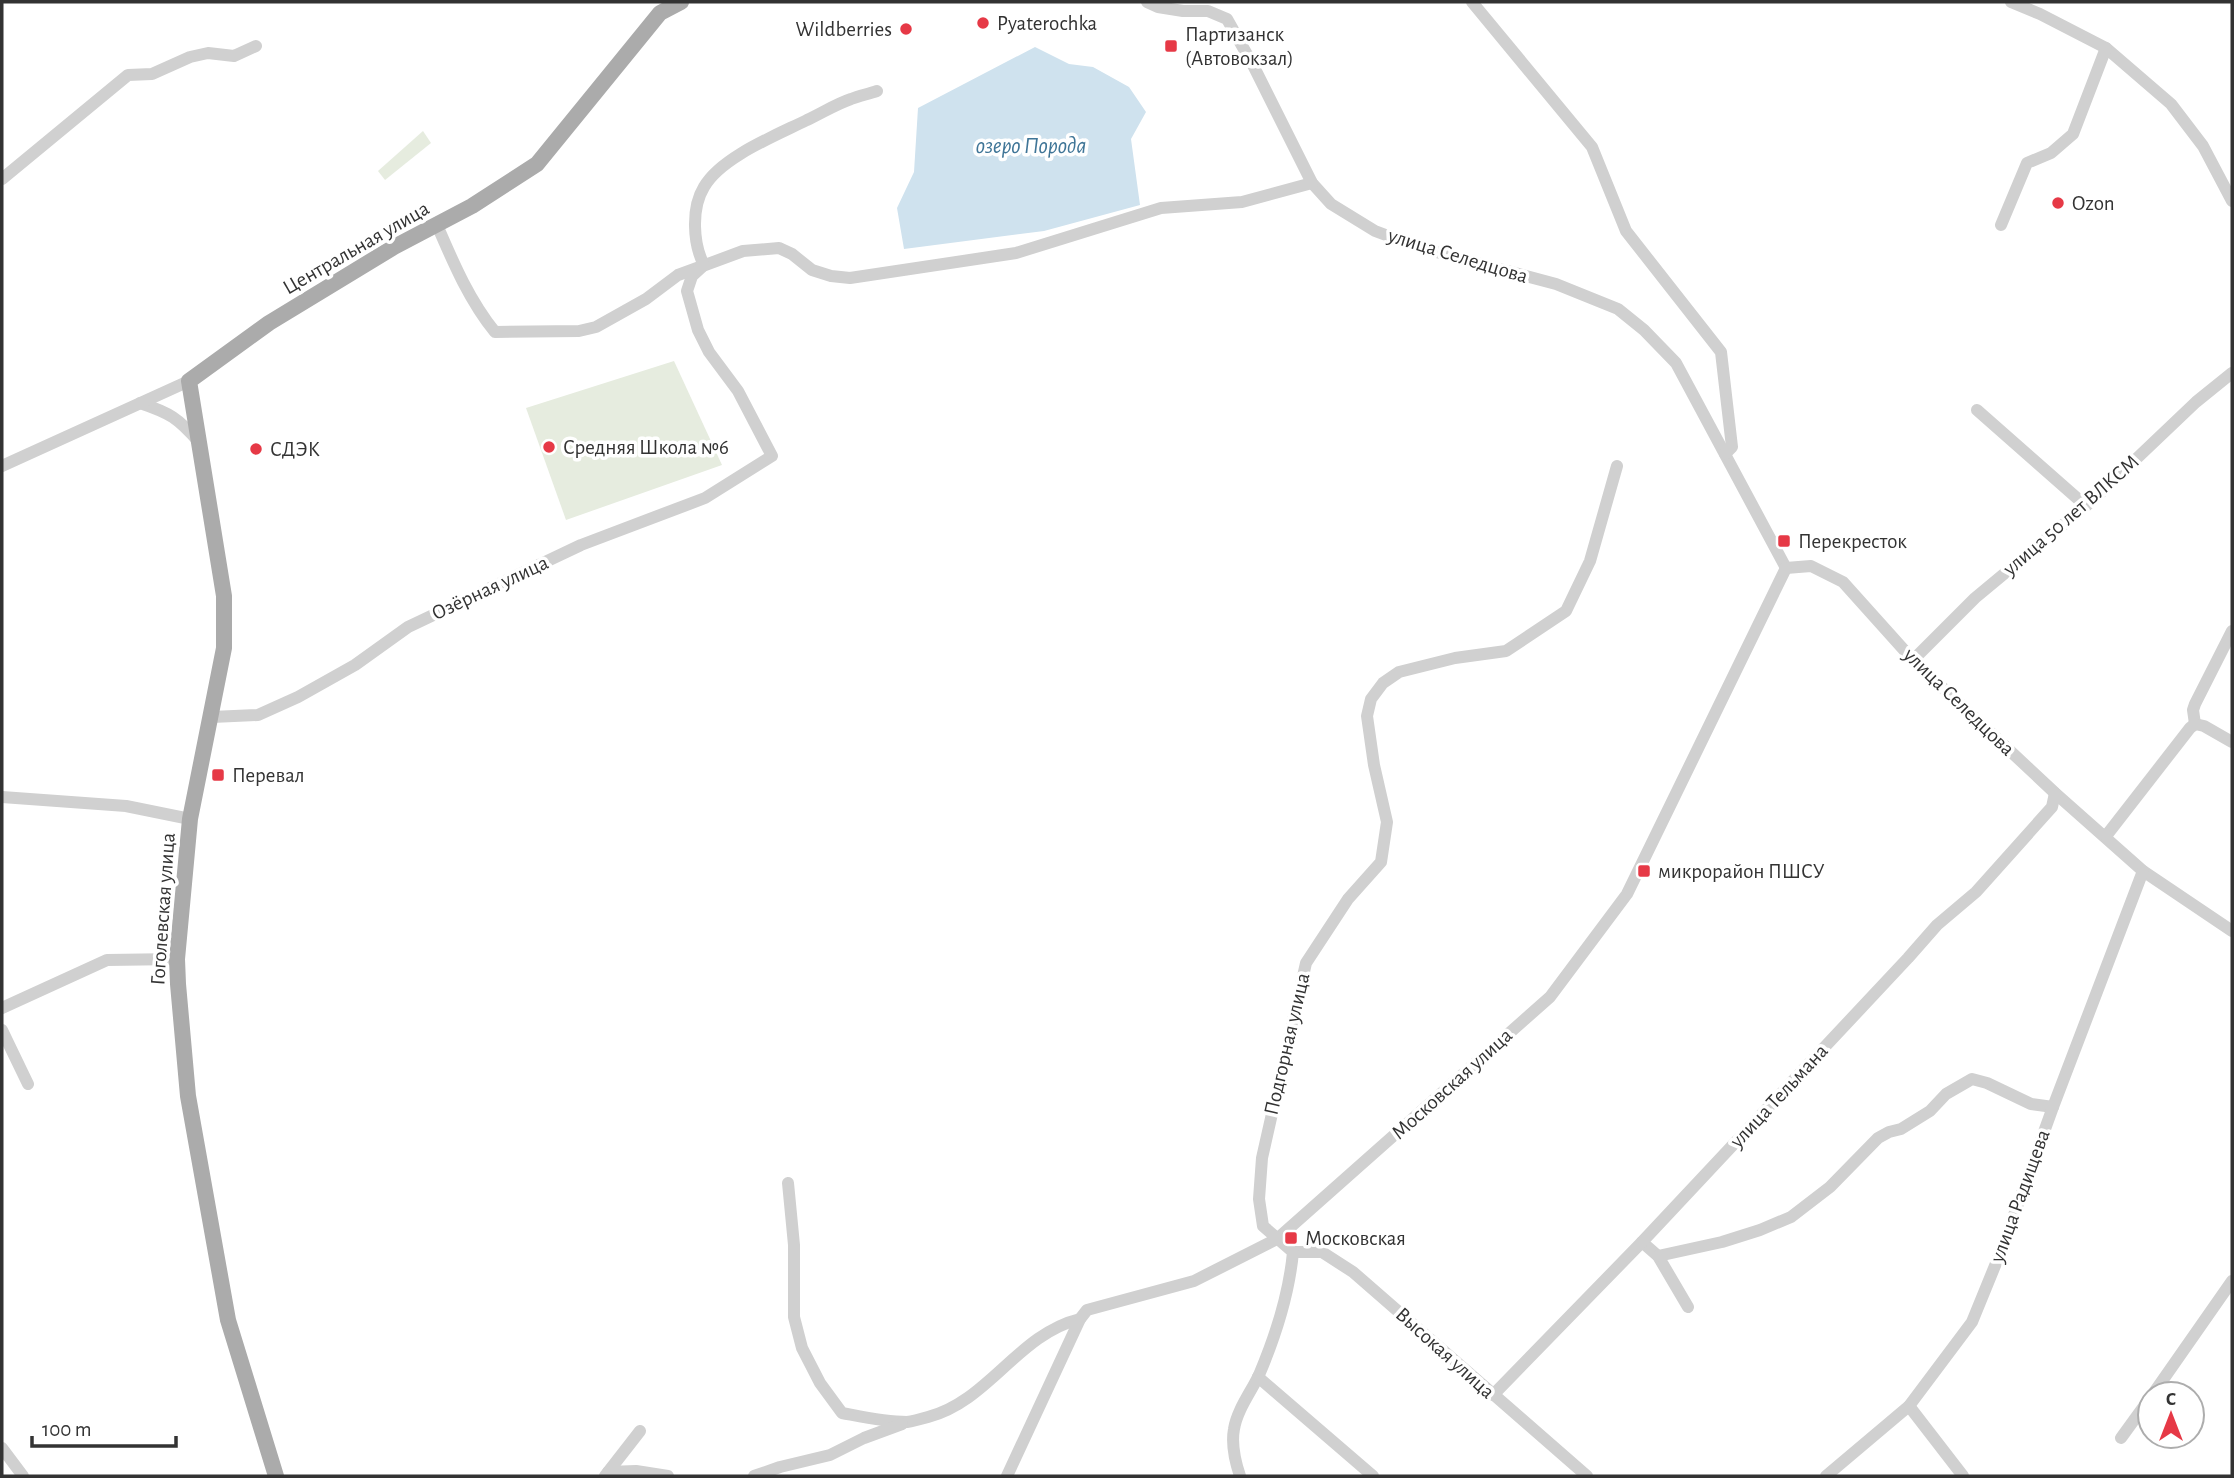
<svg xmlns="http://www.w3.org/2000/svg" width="2234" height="1478" viewBox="0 0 2234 1478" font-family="'Alegreya Sans',sans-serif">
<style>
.green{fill:#e6ecdf}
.water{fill:#cfe2ee}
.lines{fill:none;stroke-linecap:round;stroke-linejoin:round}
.minor{stroke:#d0d0d0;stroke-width:12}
.major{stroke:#ababab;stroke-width:16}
.poi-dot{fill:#e63946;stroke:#fff;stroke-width:2.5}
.labels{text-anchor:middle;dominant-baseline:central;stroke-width:7;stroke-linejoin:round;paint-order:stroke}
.poi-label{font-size:21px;fill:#333;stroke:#fff;text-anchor:start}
.street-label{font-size:21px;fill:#333;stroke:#fff}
.water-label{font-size:23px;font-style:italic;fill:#3f7597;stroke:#fff}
</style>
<rect width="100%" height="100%" fill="#fff"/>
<g class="green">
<path d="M 423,131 L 431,143 L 385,180 L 378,171 Z"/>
<path d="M 674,361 L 722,465 L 566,520 L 526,408 Z"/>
</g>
<path class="water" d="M 1035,47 L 1069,64 L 1093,67 L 1129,87 L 1146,112 L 1131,139 L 1140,205 L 1044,231 L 904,249 L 897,208 L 914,172 L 918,108 Z"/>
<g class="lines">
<g class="minor">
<path d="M 1147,2 L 1158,7 L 1183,11 L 1208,11 L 1227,19 L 1254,67 L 1312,183 L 1331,204 L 1375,231 L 1418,247 L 1556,284 L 1618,309 L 1644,330 L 1676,363 L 1786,568"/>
<path d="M 1472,2 L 1592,147 L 1626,231 L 1721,352 L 1732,447 L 1725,454"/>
<path d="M 2011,2 L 2040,14 L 2106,48 L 2171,104 L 2203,146 L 2232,201"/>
<path d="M 2,179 L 128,75 L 152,74 L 190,57 L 208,53 L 234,56 L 256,46"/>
<path d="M 437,225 C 453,262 469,300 495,332 L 579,331 L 596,327 L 646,299 L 678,275 L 743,251 L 779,248 L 792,254 L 812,270 L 831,276 L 850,278 L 1016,253 L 1161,208 L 1242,202 L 1312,183"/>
<path d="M 2001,225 L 2027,163 L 2051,153 L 2073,134 L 2106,48"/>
<path d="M 140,403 C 170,413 178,418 199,442"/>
<path d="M 1977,410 L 2086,506"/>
<path d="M 2,466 L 189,381"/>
<path d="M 1786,568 L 1811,566 L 1843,582 L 1913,660 L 2055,793 L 2143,871 L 2232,931"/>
<path d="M 1913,660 L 1975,598 L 2093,500 L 2196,402 L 2232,373"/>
<path d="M 212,717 L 258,715 L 298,697 L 355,665 L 408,627 L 581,545 L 705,498 L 772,456 L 738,391 L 709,352 L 698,330 L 687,291 L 692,276 L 704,265 C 693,244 691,208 704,187 C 721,157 777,135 807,120 C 822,113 836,104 851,99 C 859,96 868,94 877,91"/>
<path d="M 2195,724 L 2193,710 L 2195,704 L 2232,631"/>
<path d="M 2195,724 L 2204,726 L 2232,742"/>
<path d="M 2,797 L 126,806 L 190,819"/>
<path d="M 2106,836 L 2190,728 L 2195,724"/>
<path d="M 2,1008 L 107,960 L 177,959"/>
<path d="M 2,1030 L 28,1084"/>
<path d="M 788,1183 L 794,1245 L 794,1317 L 802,1348 L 820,1383 L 842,1413 C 863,1417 885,1422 907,1422 C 914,1421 921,1419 928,1417 C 989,1401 1018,1334 1080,1319"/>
<path d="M 1642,1242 L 1658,1256 L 1688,1307"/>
<path d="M 1293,1252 L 1322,1252 L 1353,1272 L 1587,1476"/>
<path d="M 1658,1256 L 1722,1242 L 1760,1230 L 1791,1217 L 1830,1187 L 1878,1138 L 1889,1132 L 1901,1129 L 1930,1111 L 1946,1094 L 1972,1079 L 1987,1083 L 2031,1104 L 2053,1107"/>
<path d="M 1258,1377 L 1373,1476"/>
<path d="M 2153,1394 L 2232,1281"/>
<path d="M 1493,1395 L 1642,1242 L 1908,958 L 1937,925 L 1976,892 L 2052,807 L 2055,793"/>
<path d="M 1909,1406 L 1963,1476"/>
<path d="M 2121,1438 L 2150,1398"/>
<path d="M 2,1448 L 23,1476"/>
<path d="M 608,1472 L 636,1471 L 668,1476"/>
<path d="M 605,1476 L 640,1431"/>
<path d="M 754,1476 L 780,1467 L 830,1455 L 864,1438 L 902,1424"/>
<path d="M 1007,1476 L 1080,1319 L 1087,1310 L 1194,1281 L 1277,1239 L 1550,997 L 1627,894 L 1786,568"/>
<path d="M 1240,1476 C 1235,1461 1231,1445 1234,1429 C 1237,1410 1251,1392 1259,1375 C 1276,1335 1289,1295 1293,1252 L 1263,1226 L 1259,1199 L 1262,1158 L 1306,963 L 1348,899 L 1381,862 L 1387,822 L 1374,765 L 1367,716 L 1371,699 L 1383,683 L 1399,672 L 1455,658 L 1506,651 L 1566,611 L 1590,561 L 1617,466"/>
<path d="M 1826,1476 L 1909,1406 L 1972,1322 L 2001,1251 L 2053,1107 L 2143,871"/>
</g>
<path class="major" d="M 276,1476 L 228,1320 L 188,1096 L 178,984 L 177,959 L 190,819 L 224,648 L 224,596 L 189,381 L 269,323 L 394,247 L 472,206 L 537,164 L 660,13 L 681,2"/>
</g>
<g class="poi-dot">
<circle cx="983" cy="23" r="7"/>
<circle cx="906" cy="29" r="7"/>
<rect x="1164" y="39" width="14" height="14" rx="3.5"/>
<circle cx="2058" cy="203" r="7"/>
<circle cx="549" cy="447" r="7"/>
<circle cx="256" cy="449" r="7"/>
<rect x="1777" y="534" width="14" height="14" rx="3.5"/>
<rect x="211" y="768" width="14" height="14" rx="3.5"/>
<rect x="1637" y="864" width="14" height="14" rx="3.5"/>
<rect x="1284" y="1231" width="14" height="14" rx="3.5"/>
</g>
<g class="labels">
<g class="poi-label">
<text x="997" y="23">Pyaterochka</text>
<text x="892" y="29" text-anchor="end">Wildberries</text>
<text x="1185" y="34">Партизанск<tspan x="1185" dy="24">(Автовокзал)</tspan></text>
<text x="2072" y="203">Ozon</text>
<text x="563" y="447">Средняя Школа №6</text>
<text x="270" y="449">СДЭК</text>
<text x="1798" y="541">Перекресток</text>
<text x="232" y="775">Перевал</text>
<text x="1658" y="871">микрорайон ПШСУ</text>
<text x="1305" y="1238">Московская</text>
</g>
<g class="street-label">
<text transform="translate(356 248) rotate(-30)">Центральная улица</text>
<text transform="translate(1458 256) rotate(17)">улица Селедцова</text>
<text transform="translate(2071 515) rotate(-41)">улица 50 лет ВЛКСМ</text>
<text transform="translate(490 588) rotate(-25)">Озёрная улица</text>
<text transform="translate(1959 702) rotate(44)">улица Селедцова</text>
<text transform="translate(163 909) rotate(-86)">Гоголевская улица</text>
<text transform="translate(1287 1044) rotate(-77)">Подгорная улица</text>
<text transform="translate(1452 1084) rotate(-42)">Московская улица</text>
<text transform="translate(1779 1096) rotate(-47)">улица Тельмана</text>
<text transform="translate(2020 1196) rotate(-70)">улица Радищева</text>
<text transform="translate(1445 1353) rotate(42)">Высокая улица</text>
</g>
<g class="water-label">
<text x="1031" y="146">озеро Порода</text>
</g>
</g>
<rect width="2234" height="1478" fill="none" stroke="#333333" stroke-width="7"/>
<g transform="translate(2171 1415)"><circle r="33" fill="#ffffff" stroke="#adadad" stroke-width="2"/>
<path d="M0-5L12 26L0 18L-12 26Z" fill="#e63946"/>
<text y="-10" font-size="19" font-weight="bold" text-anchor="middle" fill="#333333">С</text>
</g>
<path d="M32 1436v10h144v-10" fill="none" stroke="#333333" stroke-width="3.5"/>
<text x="42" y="1436" font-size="21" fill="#333333" stroke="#ffffff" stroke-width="5" paint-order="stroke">100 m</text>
</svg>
